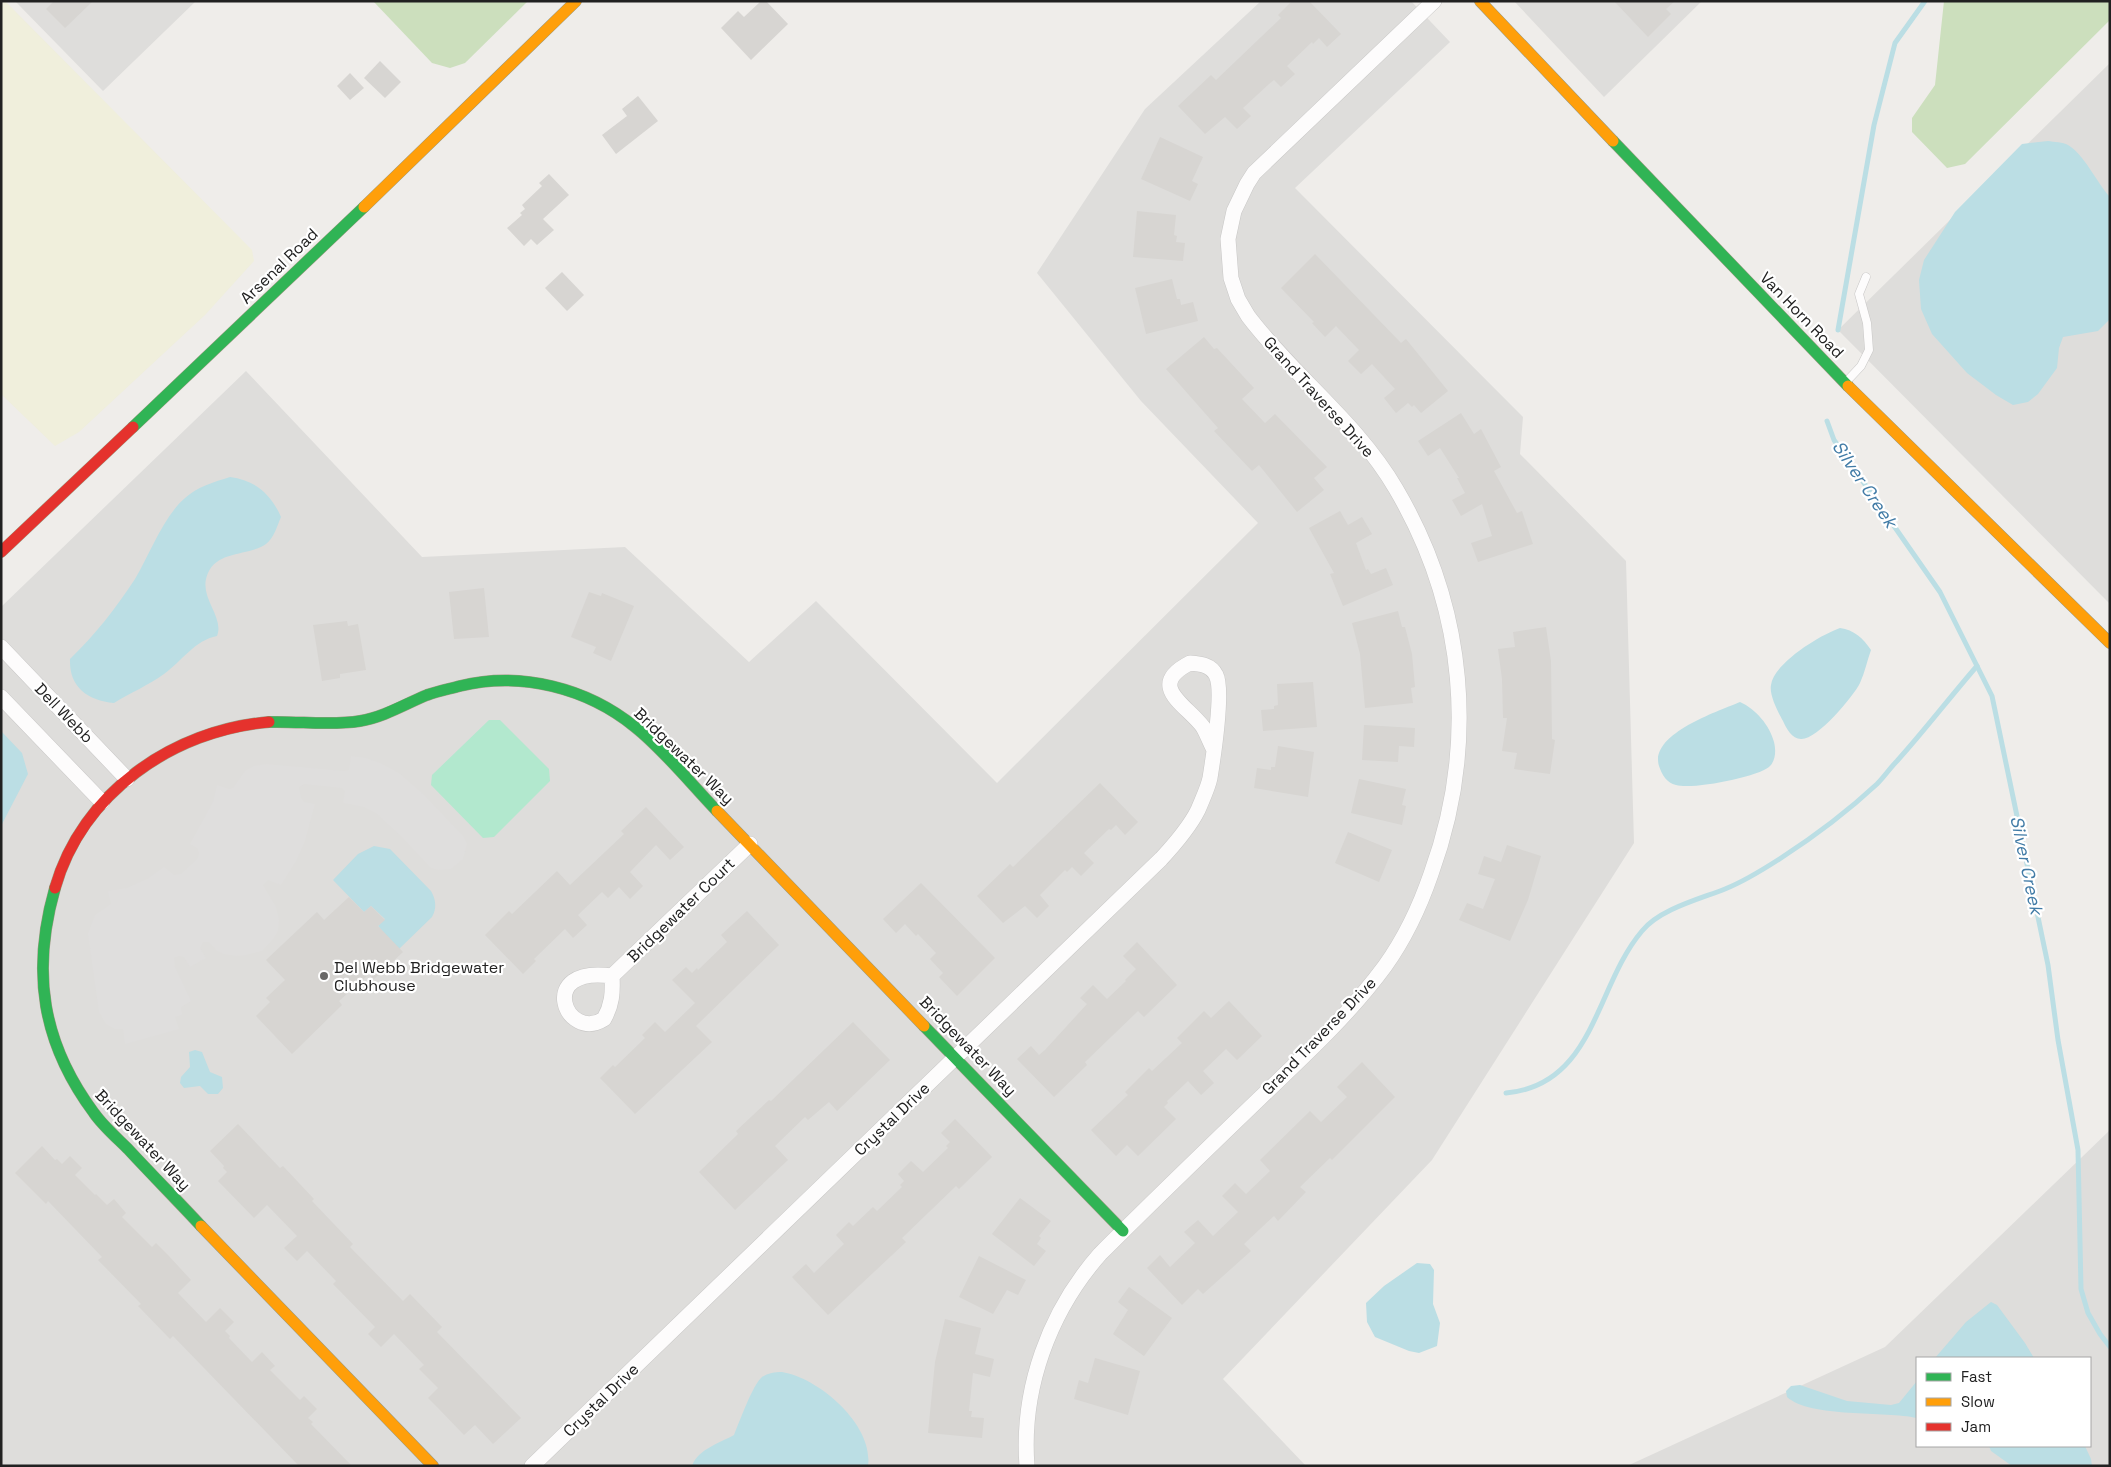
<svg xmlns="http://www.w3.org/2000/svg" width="2111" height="1467" viewBox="0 0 2111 1467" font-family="'Space Grotesk',sans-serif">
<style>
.residential{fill:#dedddb;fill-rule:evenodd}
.farmland{fill:#f0efdc}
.forest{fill:#ccdfbd}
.pitch{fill:#b2e8ce}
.parking{fill:#dfdedd}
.water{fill:#bbdee4}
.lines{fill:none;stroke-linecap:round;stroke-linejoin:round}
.stream{stroke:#bbdee4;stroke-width:5}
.building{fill:#d7d5d2}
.lane-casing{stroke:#c8c7c6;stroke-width:9}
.street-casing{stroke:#c8c7c6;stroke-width:16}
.fast-casing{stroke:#9a9a80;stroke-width:12}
.slow-casing{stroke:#9a9a80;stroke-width:12}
.jam-casing{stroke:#9a9a80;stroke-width:12}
.lane{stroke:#fdfcfc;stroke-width:8}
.street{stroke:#fdfcfc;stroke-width:15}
.fast{stroke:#30b455;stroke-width:11}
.slow{stroke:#ff9f0a;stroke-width:11}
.jam{stroke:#e5322d;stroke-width:11}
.poi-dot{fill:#696867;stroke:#fff;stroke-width:2}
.labels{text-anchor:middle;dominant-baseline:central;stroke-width:4.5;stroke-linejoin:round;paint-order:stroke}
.street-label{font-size:16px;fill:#212121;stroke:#fff}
.poi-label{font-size:16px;fill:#212121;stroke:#fff;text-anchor:start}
.water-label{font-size:18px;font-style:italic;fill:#417ba6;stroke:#fff}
</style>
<rect width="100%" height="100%" fill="#efedea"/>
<g class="residential">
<path d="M 15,1 L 196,1 L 103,91 Z"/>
<path d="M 1261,1 L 1411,1 L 1450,42 L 1295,188 L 1523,417 L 1520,454 L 1626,561 L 1634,843 L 1432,1160 L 1223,1379 L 1306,1466 L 1,1466 L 1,607 L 246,371 L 422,557 L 625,547 L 749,662 L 816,601 L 997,783 L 1258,523 L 1141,401 L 1037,273 L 1145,109 Z"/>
<path d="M 1514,1 L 1702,1 L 1604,97 Z"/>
<path d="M 2110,63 L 2110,604 L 1838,330 Z"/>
<path d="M 2110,1130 L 2110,1466 L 1627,1466 L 1885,1347 ZM 1917,1358 L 2090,1358 L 2090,1446 L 1917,1446 Z"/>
</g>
<path class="farmland" d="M 1,1 L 5,1 L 252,250 L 254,261 L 205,315 L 79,432 L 55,446 L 1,394 Z"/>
<g class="forest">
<path d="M 373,1 L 528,1 L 465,63 L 450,68 L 432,63 Z"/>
<path d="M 1944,1 L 2110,1 L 2110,20 L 1965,164 L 1947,168 L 1912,132 L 1912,118 L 1935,85 Z"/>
</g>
<path class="pitch" d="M 489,720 L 500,720 L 549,769 L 550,781 L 494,837 L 483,838 L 431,785 L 432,775 Z"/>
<path class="parking" d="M 351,756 L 366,758 L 380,763 L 399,773 L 424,795 L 463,836 L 467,844 L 463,859 L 451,869 L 438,870 L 431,868 L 401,836 L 376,813 L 364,807 L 343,803 L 345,791 L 342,788 L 304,784 L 299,787 L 301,798 L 304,802 L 315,804 L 305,841 L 296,861 L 281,885 L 268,880 L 263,885 L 276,907 L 279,920 L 278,931 L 274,938 L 262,951 L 246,955 L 237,956 L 224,954 L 217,951 L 209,942 L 203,942 L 200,948 L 206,958 L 190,967 L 184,957 L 179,956 L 174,958 L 175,967 L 191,1001 L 181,1007 L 182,1015 L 175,1017 L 179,1029 L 125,1044 L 123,1029 L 115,1029 L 106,1024 L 99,1012 L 88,934 L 95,915 L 111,904 L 108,891 L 127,888 L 147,879 L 164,867 L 174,875 L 181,874 L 192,864 L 198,858 L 199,853 L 197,848 L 190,844 L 213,802 L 217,785 L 229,789 L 233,788 L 245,771 L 254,766 L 266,764 L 344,771 L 349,770 Z"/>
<g class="water">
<path d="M 2048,141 C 2054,142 2063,142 2068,145 C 2084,154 2097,183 2110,197 L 2110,319 L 2098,331 L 2063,337 L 2059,348 L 2057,368 L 2038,394 L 2028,402 L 2013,405 L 1996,395 L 1967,373 L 1932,334 L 1921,309 L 1919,280 L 1924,260 L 1955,212 L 2022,144 Z"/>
<path d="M 230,477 C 255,480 271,494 281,517 C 277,526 274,538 266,544 C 249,556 218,550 208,573 C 197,597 225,616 217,636 C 195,640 182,661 164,674 C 149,685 130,693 114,703 C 87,700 69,687 70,659 C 95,635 116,608 135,579 C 150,554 163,517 185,498 C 197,487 214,482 230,477 Z"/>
<path d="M 1840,628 C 1854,630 1863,638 1871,650 C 1867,661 1865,672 1860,683 C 1853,697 1817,740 1801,739 C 1792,739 1786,728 1783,721 C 1778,712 1769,695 1771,685 C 1774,663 1820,635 1840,628 Z"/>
<path d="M 1740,702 C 1756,709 1770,726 1774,742 C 1776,750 1776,761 1769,767 C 1757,777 1692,790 1676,785 C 1667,783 1662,775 1659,766 C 1649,734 1719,711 1740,702 Z"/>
<path d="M 1,731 L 22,753 L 28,774 L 1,826 Z"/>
<path d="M 374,846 L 390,849 L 431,891 C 436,900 437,908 432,917 L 399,949 L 378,926 L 385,919 L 371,906 L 364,912 L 333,880 L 358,854 Z"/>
<path d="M 195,1050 L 202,1052 L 210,1072 L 222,1077 L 223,1088 L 218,1094 L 208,1094 L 200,1086 L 184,1088 L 180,1083 L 181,1077 L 190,1067 L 189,1052 Z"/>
<path d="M 1417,1263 L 1430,1264 L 1434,1270 L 1433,1304 L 1440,1323 L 1437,1346 L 1419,1353 L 1409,1351 L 1375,1337 L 1367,1322 L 1366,1303 L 1384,1286 Z"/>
<path d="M 1991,1302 L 1997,1305 L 2025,1343 L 2034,1358 L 1935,1358 L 1966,1322 Z"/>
<path d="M 782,1372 C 819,1378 874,1425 868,1466 L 692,1466 C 698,1449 720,1443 734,1435 C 739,1423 753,1384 762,1377 C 768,1373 775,1372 782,1372 Z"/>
<path d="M 1917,1381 L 1917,1418 C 1886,1411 1810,1418 1787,1397 L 1786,1391 L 1791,1386 L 1800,1385 L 1847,1401 L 1891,1405 L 1899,1403 Z"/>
<path d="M 1989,1446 L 2085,1446 L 2091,1459 L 2092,1466 L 2012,1466 L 1991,1451 Z"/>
</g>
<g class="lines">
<g class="stream">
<path d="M 1838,330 L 1874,125 L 1895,43 L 1925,1"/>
<path d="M 1827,421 L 1834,440 L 1940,592 L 1992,696 L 2048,965 L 2058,1040 L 2078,1150 L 2081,1289 L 2088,1313 L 2100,1334 L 2110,1347"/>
<path d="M 1506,1093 C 1595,1085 1595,986 1642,931 C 1660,909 1700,899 1725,889 C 1745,881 1764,869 1781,858 C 1815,836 1848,811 1877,784 C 1884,777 1890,768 1897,761 C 1925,730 1950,697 1977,666"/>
</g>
</g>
<g class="building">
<path d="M 54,1 L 93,1 L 65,28 L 46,9 Z"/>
<path d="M 761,1 L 766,1 L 788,24 L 751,60 L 721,28 L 738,11 L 744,17 Z"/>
<path d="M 1292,1 L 1309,1 L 1341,34 L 1327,47 L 1319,38 L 1313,44 L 1312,42 L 1287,66 L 1295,74 L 1281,87 L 1274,80 L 1269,84 L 1243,108 L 1251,116 L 1237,129 L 1225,117 L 1205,134 L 1178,106 L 1211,75 L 1216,80 L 1281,18 L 1278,15 Z"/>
<path d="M 1614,1 L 1675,1 L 1666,9 L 1671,14 L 1648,37 Z"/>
<path d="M 380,61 L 401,82 L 385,98 L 364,78 Z"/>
<path d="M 350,73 L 364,88 L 350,100 L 337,86 Z"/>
<path d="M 638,96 L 658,121 L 616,154 L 602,135 L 627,116 L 622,109 Z"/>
<path d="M 1160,137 L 1203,157 L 1192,181 L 1198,184 L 1190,201 L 1141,179 Z"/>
<path d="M 549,174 L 569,195 L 543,219 L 554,230 L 537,245 L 531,239 L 524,246 L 507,228 L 522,215 L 520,213 L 525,209 L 522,205 L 542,186 L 539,183 Z"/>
<path d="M 1137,211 L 1176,215 L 1174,235 L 1177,236 L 1176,242 L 1185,243 L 1183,261 L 1133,257 Z"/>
<path d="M 1315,254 L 1401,343 L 1406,339 L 1448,391 L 1421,413 L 1414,405 L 1412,407 L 1408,403 L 1396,413 L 1384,398 L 1395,389 L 1372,364 L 1361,374 L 1348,361 L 1359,350 L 1336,326 L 1325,337 L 1312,323 L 1314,322 L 1281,288 Z"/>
<path d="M 562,272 L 584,295 L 567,311 L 545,288 Z"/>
<path d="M 1172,279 L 1177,299 L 1180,299 L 1181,305 L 1193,302 L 1198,321 L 1146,334 L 1135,288 Z"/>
<path d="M 1204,337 L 1214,349 L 1217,348 L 1254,388 L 1242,399 L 1265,423 L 1275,414 L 1327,467 L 1314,478 L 1324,490 L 1297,512 L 1259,465 L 1252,471 L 1214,431 L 1218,428 L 1166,369 Z"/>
<path d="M 1461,413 L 1474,434 L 1481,429 L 1501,467 L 1494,471 L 1517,513 L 1522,511 L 1533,544 L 1478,562 L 1471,543 L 1492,536 L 1482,504 L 1461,516 L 1452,500 L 1465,493 L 1457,478 L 1459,478 L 1440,448 L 1428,456 L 1418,441 Z"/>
<path d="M 1340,511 L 1348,525 L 1362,517 L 1372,534 L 1356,543 L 1366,570 L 1368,569 L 1371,574 L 1386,568 L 1393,585 L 1343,606 L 1330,574 L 1334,573 L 1309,528 Z"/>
<path d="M 484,588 L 489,637 L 454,639 L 449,592 Z"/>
<path d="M 589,592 L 601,596 L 602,593 L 634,606 L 611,661 L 593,653 L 596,647 L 571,637 Z"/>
<path d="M 1398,611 L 1402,627 L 1405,627 L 1412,654 L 1415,687 L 1411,688 L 1413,703 L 1365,708 L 1360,654 L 1352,623 Z"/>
<path d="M 347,621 L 348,626 L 358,624 L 366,670 L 340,674 L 340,678 L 322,681 L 313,625 Z"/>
<path d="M 1546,627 L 1551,661 L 1552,739 L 1555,740 L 1550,774 L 1514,769 L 1517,753 L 1502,751 L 1507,718 L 1503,718 L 1502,679 L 1498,649 L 1515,647 L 1513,632 Z"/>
<path d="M 1313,682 L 1317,727 L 1263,731 L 1261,710 L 1274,709 L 1274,706 L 1278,705 L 1277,684 Z"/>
<path d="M 1364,725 L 1415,728 L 1414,747 L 1399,746 L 1398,762 L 1362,760 Z"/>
<path d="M 1278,746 L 1314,752 L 1308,797 L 1254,788 L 1257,768 L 1271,770 L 1271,767 L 1275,767 Z"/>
<path d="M 1359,779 L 1406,789 L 1402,805 L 1406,806 L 1402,825 L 1351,813 Z"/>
<path d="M 1100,783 L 1138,822 L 1125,835 L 1116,825 L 1111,830 L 1109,829 L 1084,853 L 1094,863 L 1081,876 L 1072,867 L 1067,872 L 1065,870 L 1040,895 L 1049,906 L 1037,918 L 1025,906 L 1003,923 L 977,896 L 1010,864 L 1013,867 Z"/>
<path d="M 646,807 L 684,847 L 670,860 L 656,845 L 630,872 L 643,886 L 630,899 L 619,887 L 608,898 L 602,892 L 578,915 L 587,925 L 573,938 L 565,929 L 534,959 L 536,961 L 523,974 L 485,935 L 509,911 L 512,914 L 557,871 L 570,885 L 624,834 L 621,831 Z"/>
<path d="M 1348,832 L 1392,850 L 1379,882 L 1335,863 Z"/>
<path d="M 1507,845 L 1541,856 L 1528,900 L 1510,941 L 1459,920 L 1467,903 L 1483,909 L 1495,879 L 1478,874 L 1484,856 L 1501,862 Z"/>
<path d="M 921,883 L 995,958 L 957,996 L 939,977 L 943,973 L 930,959 L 936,953 L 918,934 L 916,936 L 905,924 L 896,933 L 883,919 Z"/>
<path d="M 349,897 L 364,912 L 371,906 L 385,920 L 378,926 L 403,952 L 374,979 L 369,974 L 339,1001 L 342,1005 L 292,1054 L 256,1016 L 270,1002 L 266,998 L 285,980 L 266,960 L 317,912 L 324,920 Z"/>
<path d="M 747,911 L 779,945 L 696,1026 L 712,1042 L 635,1114 L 600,1078 L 613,1065 L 615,1067 L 645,1038 L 642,1035 L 655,1022 L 665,1032 L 695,1003 L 672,980 L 686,967 L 692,973 L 697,968 L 698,970 L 727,942 L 721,935 Z"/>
<path d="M 1137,942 L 1177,985 L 1144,1017 L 1138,1011 L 1085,1062 L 1087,1065 L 1054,1097 L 1017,1059 L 1031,1046 L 1039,1055 L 1045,1050 L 1087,1004 L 1080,998 L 1093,985 L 1107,999 L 1126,981 L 1125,980 L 1136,969 L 1123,956 Z"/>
<path d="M 1229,1001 L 1262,1036 L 1237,1060 L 1226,1049 L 1203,1071 L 1214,1083 L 1201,1095 L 1188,1081 L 1167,1101 L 1168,1103 L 1164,1107 L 1176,1119 L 1138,1156 L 1127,1145 L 1116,1156 L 1091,1130 L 1128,1095 L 1125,1092 L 1149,1068 L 1152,1071 L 1182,1043 L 1177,1038 L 1204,1011 L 1211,1018 Z"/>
<path d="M 853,1022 L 890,1060 L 837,1111 L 829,1102 L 808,1120 L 805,1117 L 775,1146 L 788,1160 L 735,1210 L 699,1172 L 738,1134 L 736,1131 L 769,1100 L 771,1101 Z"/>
<path d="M 1362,1062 L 1395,1097 L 1332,1160 L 1330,1158 L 1300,1187 L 1306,1192 L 1278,1221 L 1274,1216 L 1244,1244 L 1251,1251 L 1203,1294 L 1198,1289 L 1182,1305 L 1147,1268 L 1160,1255 L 1170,1267 L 1195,1243 L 1184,1232 L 1198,1220 L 1213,1236 L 1238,1212 L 1222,1196 L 1235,1183 L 1246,1194 L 1270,1171 L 1260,1160 L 1310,1111 L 1321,1122 L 1347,1097 L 1337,1087 Z"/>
<path d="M 955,1119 L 992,1157 L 959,1189 L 956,1186 L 902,1238 L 906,1242 L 828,1315 L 792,1277 L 806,1264 L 814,1273 L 844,1244 L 836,1235 L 849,1222 L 853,1226 L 873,1207 L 877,1211 L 902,1187 L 900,1185 L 904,1181 L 898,1174 L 911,1161 L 923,1172 L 948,1148 L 946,1146 L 950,1142 L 941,1133 Z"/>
<path d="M 238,1124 L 280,1168 L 283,1166 L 314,1199 L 312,1201 L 353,1244 L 350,1247 L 403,1301 L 410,1294 L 442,1327 L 437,1332 L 521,1418 L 493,1444 L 475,1425 L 464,1435 L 437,1407 L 428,1398 L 438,1388 L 419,1369 L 424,1365 L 394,1334 L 381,1347 L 368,1334 L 375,1327 L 333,1284 L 336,1281 L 307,1251 L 297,1261 L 284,1248 L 297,1236 L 267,1205 L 254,1218 L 218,1181 L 227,1172 L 223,1168 L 224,1166 L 210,1151 Z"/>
<path d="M 42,1146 L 55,1160 L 57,1159 L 62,1164 L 70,1156 L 82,1168 L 75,1175 L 95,1195 L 96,1194 L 107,1205 L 114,1199 L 126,1213 L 122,1217 L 152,1247 L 156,1243 L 168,1255 L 191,1280 L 178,1293 L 206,1322 L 220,1308 L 234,1322 L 225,1331 L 230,1336 L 229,1338 L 252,1362 L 262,1352 L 275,1366 L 270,1370 L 300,1400 L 304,1396 L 317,1409 L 308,1418 L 313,1422 L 311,1424 L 352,1466 L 299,1466 L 173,1336 L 170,1339 L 138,1306 L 141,1304 L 98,1260 L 102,1257 L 48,1201 L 46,1204 L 15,1173 Z"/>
<path d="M 1020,1198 L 1051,1221 L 1039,1236 L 1041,1238 L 1037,1244 L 1046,1251 L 1034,1266 L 992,1234 Z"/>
<path d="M 979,1256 L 1026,1280 L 1018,1295 L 1007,1290 L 993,1314 L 959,1297 Z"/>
<path d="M 1129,1287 L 1172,1318 L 1144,1356 L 1113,1334 L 1128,1310 L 1118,1302 Z"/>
<path d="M 945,1319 L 981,1328 L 975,1354 L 994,1359 L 990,1377 L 973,1373 L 969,1411 L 972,1411 L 971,1417 L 984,1418 L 982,1438 L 928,1433 L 935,1362 Z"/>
<path d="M 1095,1358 L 1140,1371 L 1128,1415 L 1074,1399 L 1079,1380 L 1088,1383 Z"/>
</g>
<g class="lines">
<defs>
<path id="lane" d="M 1846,382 L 1861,366 L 1869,350 L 1867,323 L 1859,294 L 1866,277"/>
<g id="street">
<path d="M 1,647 L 127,779"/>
<path d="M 1,697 L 102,802"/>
<path d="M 612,976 C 613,993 612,1005 604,1019 C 566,1043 535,965 612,976 L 750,844"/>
<path d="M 532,1466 L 1161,859 C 1174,845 1189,828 1198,810 C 1202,800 1208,788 1210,778 C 1213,759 1224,690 1216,675 C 1211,665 1201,664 1190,663 C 1145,686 1187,705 1203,727 C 1207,734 1210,742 1213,748"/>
<path d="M 1027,1466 C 1021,1389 1049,1312 1100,1254 C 1152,1202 1206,1150 1259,1099 C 1303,1057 1349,1015 1385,966 C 1405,938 1420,906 1431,874 C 1478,745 1466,608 1396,489 C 1357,422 1294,377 1248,316 L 1238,299 L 1231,278 L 1228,239 L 1234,211 L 1247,184 L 1254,173 L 1434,1"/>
</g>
<g id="fast">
<path d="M 1613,141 L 1848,386"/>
<path d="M 133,427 L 364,207"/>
<path d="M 269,722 C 300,721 330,726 360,721 C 384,717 405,704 427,695 C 438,691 449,689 460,686 C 521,671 587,688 635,727 C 663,749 692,785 717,811"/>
<path d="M 55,888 C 31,972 42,1043 94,1113 C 103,1126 117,1138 128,1149 C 152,1175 177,1200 201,1226"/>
<path d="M 924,1026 L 1123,1231"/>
</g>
<g id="slow">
<path d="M 1480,1 L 1613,141"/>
<path d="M 364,207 L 576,1"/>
<path d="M 1848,386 L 2110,643"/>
<path d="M 717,811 L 924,1026"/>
<path d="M 201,1226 L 433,1466"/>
</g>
<g id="jam">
<path d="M 1,552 L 133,427"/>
<path d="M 55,888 C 82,793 173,730 269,722"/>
</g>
</defs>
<use href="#lane" class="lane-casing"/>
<use href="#street" class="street-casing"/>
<use href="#fast" class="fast-casing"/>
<use href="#slow" class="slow-casing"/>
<use href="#jam" class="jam-casing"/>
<use href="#lane" class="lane"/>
<use href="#street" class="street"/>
<use href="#fast" class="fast"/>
<use href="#slow" class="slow"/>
<use href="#jam" class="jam"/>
</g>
<circle class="poi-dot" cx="324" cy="976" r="5"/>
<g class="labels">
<g class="street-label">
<text transform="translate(279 266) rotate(-44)">Arsenal Road</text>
<text transform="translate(1802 315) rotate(46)">Van Horn Road</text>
<text transform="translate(1319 397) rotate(48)">Grand Traverse Drive</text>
<text transform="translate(64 713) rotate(46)">Dell Webb</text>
<text transform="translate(684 756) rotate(44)">Bridgewater Way</text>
<text transform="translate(681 910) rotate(-44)">Bridgewater Court</text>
<text transform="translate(1319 1036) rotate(-46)">Grand Traverse Drive</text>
<text transform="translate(968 1046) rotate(46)">Bridgewater Way</text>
<text transform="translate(892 1119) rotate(-44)">Crystal Drive</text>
<text transform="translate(143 1140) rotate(47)">Bridgewater Way</text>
<text transform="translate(601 1400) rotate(-44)">Crystal Drive</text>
</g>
<g class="poi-label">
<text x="334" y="967">Del Webb Bridgewater<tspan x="334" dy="18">Clubhouse</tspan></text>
</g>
<g class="water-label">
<text transform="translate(1865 484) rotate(56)">Silver Creek</text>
<text transform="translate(2027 865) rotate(78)">Silver Creek</text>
</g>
</g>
<rect width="2111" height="1467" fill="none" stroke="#212121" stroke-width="5"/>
<rect x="1916" y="1357" width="175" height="90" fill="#ffffff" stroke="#a6a6a6"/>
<rect x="1926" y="1373" width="25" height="8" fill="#30b455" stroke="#a6a6a6"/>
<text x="1961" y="1382" font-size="15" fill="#212121">Fast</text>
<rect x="1926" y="1398" width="25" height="8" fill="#ff9f0a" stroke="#a6a6a6"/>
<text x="1961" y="1407" font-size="15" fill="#212121">Slow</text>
<rect x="1926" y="1423" width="25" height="8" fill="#e5322d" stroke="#a6a6a6"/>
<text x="1961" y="1432" font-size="15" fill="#212121">Jam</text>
</svg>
